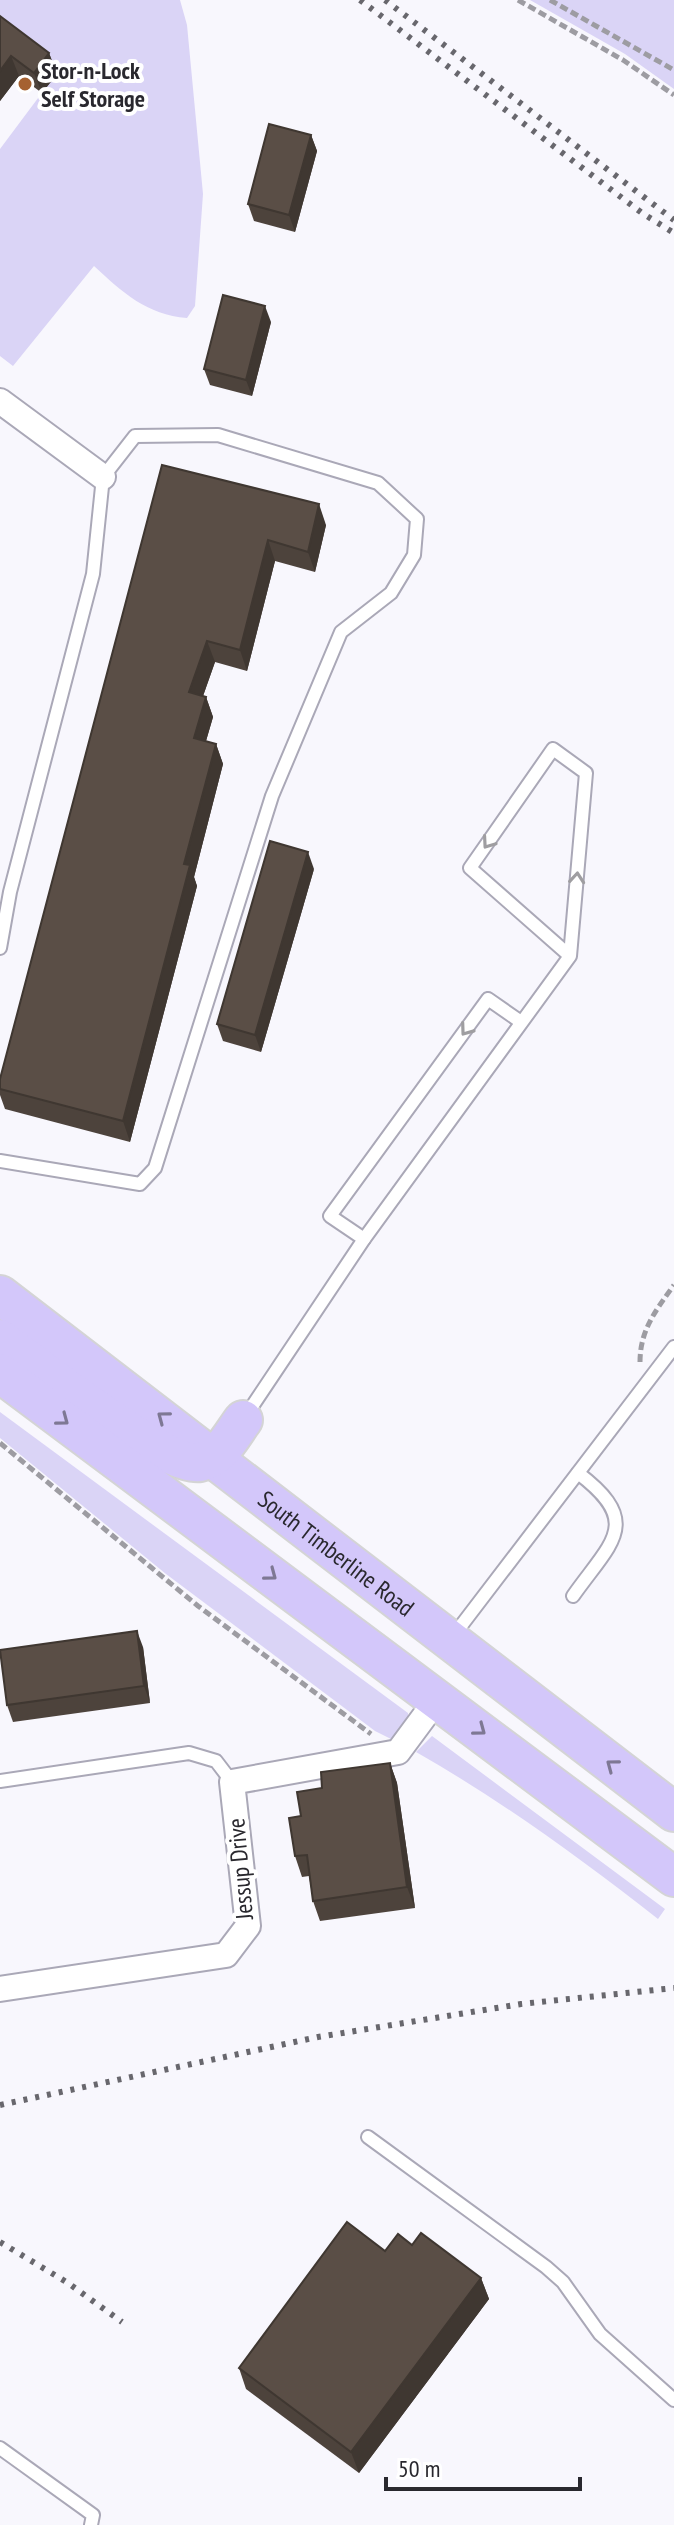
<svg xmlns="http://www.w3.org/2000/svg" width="674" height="2525" viewBox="0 0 674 2525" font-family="'PT Sans Narrow',sans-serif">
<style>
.green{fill:#dad4f6}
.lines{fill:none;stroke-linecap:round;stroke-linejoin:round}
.service-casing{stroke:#aaa8b7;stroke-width:16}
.minor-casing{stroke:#aaa8b7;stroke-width:28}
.primary-casing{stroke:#d4d4d5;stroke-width:42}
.path{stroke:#9d9ca2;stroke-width:5;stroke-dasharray:8 4;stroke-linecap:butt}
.service{stroke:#fff;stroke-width:12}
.minor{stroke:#fff;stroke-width:24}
.primary{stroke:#d3c7fa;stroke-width:38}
.rail{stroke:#68676d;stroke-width:6;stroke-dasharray:4 8;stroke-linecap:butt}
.wall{fill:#4d433c}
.shaded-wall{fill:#3f3731}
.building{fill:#5a4e46;stroke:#3f3731;stroke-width:2}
.oneway{stroke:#9f9ea1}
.oneway2{stroke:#7e7894}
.poi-dot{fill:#a56131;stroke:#fff;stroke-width:3}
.labels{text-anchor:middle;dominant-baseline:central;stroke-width:8;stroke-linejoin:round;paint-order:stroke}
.poi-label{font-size:24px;font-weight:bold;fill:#29282e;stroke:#fff;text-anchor:start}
.street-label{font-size:24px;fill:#29282e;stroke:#fff}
</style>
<rect width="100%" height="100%" fill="#f8f7fd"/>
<g class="green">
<path d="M 0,0 L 180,0 L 187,25 L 203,194 L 195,306 L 187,318 C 147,315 122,292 94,266 L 13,366 L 0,356 L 0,149 L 56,74 L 0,31 Z"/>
<path d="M 530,0 L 674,0 L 674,89 L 625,54 Z"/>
<path d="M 0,1412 L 408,1713 L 408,1720 L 395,1741 L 375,1731 L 166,1574 L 0,1438 Z"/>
<path d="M 432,1736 L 665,1909 L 658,1919 C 580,1858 502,1801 416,1752 Z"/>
</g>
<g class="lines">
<defs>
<g id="service">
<path d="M 0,948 L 10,892 L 93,574 L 103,477 L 135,436 L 218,435 L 378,483 L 417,519 L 414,555 L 391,593 L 341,632 L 272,796 L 155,1168 L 140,1184 L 0,1161"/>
<path d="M 364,1239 L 330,1216 L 488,999 L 521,1022"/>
<path d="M 245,1417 L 364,1239 L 570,956 L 586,773 L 553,749 L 470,868 L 570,956"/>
<path d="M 573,1596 C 611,1542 644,1523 578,1473"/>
<path d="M 454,1635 L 674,1347"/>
<path d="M 0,1781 L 189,1753 L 216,1761 L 232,1782"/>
<path d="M 368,2137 L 546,2267 L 563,2282 L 600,2334 L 674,2400"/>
<path d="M 0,2448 L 93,2515 L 91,2525"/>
</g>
<g id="minor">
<path d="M 0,401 L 103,477"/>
<path d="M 0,1989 L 226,1955 L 248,1926 L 232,1782 L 398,1752 L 438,1698"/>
</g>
<g id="primary">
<path id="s1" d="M 0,1295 L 674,1812"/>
<path d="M 0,1339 C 33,1363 166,1468 200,1462 C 221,1458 231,1436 243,1420"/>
<path d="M 0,1373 L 674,1877"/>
</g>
</defs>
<use href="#service" class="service-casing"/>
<use href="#minor" class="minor-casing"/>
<use href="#primary" class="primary-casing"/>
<g class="path">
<path d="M 518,0 L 623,60 L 674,95"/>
<path d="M 550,0 L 674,70"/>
<path d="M 640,1362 C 640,1330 656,1310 674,1285"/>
<path d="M 0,1443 L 198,1606 L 371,1734"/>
</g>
<use href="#service" class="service"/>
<use href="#minor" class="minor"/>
<use href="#primary" class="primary"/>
<g class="rail">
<path d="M 360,0 L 642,213 L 674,233"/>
<path d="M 385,0 L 674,220"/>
<path d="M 0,2105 L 318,2037 L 521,2004 L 674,1988"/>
<path d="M 0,2242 L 68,2283 L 122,2322"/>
</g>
</g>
<g class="wall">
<path d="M 0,16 L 49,53 L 57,74 L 42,93 L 19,76 L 0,101 Z"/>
<path d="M 311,135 L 317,151 L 295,232 L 254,221 L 248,204 Z"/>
<path d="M 271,322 L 252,396 L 210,385 L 204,369 Z"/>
<path d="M 162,465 L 326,525 L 315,572 L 275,561 L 247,671 L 215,662 L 203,696 L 206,697 L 213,717 L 206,741 L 216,744 L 223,764 L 194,877 L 197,886 L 130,1142 L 5,1109 L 0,1095 L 0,1079 Z"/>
<path d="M 314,869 L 261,1052 L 223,1041 L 217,1024 Z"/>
<path d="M 143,1647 L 150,1703 L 13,1722 L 7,1705 Z"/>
<path d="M 390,1763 L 397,1783 L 415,1908 L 320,1921 L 313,1901 L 309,1876 L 302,1877 L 295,1856 L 301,1816 L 322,1788 Z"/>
<path d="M 412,2245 L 481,2278 L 489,2299 L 359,2473 L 246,2389 L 239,2368 L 385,2251 Z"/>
</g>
<g class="shaded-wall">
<path d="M 49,53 L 57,74 L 42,93 L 34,73 Z"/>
<path d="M 11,56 L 19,76 L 0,101 L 0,71 Z"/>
<path d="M 311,135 L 317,151 L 295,232 L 289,215 Z"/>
<path d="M 265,306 L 271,322 L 252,396 L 246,380 Z"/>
<path d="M 319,504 L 326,525 L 315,572 L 308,552 Z"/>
<path d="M 268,540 L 275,561 L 247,671 L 240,650 Z"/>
<path d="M 207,641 L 215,662 L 197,713 L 189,692 Z"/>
<path d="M 206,697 L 213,717 L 201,758 L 194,738 Z"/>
<path d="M 216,744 L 223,764 L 194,877 L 197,886 L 130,1142 L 123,1121 L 184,864 Z"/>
<path d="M 308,852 L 314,869 L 261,1052 L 255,1035 Z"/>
<path d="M 137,1631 L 143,1647 L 150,1703 L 144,1686 Z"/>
<path d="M 390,1763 L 397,1783 L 415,1908 L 407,1887 Z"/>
<path d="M 481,2278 L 489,2299 L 359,2473 L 351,2452 Z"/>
</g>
<g class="building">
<path d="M 0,16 L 49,53 L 34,73 L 11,56 L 0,71 Z"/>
<path d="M 269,124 L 311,135 L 289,215 L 248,204 Z"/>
<path d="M 223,295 L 265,306 L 246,380 L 204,369 Z"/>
<path d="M 162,465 L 319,504 L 308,552 L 268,540 L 240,650 L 207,641 L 189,692 L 206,697 L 194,738 L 216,744 L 184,864 L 190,865 L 123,1121 L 0,1089 L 0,1079 Z"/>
<path d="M 270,841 L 308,852 L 255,1035 L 217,1024 Z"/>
<path d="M 137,1631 L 144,1686 L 7,1705 L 0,1650 Z"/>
<path d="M 390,1763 L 407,1887 L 313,1901 L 307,1855 L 295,1856 L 289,1818 L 301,1816 L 297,1792 L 322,1788 L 321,1772 Z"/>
<path d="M 347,2222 L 385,2251 L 398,2234 L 412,2245 L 421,2233 L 481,2278 L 351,2452 L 239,2368 Z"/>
</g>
<defs><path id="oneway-chevron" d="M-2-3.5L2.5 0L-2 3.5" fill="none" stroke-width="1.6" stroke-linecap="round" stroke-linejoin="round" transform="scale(2)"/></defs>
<g class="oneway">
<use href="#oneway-chevron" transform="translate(488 843) rotate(125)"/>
<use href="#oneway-chevron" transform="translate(577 878) rotate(-85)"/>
<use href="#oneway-chevron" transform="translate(466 1030) rotate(126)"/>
</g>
<g class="oneway2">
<use href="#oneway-chevron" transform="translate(163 1417) rotate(-143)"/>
<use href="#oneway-chevron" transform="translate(63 1420) rotate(37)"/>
<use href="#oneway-chevron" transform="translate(271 1575) rotate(37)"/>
<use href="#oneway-chevron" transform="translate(480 1730) rotate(37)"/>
<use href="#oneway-chevron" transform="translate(612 1765) rotate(-143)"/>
</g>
<circle class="poi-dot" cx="25" cy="84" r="8"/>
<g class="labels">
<g class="poi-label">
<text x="41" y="70">Stor-n-Lock<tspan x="41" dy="28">Self Storage</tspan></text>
</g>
<g class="street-label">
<text stroke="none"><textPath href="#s1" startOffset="424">South Timberline Road</textPath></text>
<text transform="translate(240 1869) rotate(-95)">Jessup Drive</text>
</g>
</g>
<path d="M386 2477v12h194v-12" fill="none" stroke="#29282e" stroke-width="4"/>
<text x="398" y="2477" font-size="24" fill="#29282e" stroke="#ffffff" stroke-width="6" paint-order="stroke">50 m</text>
</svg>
